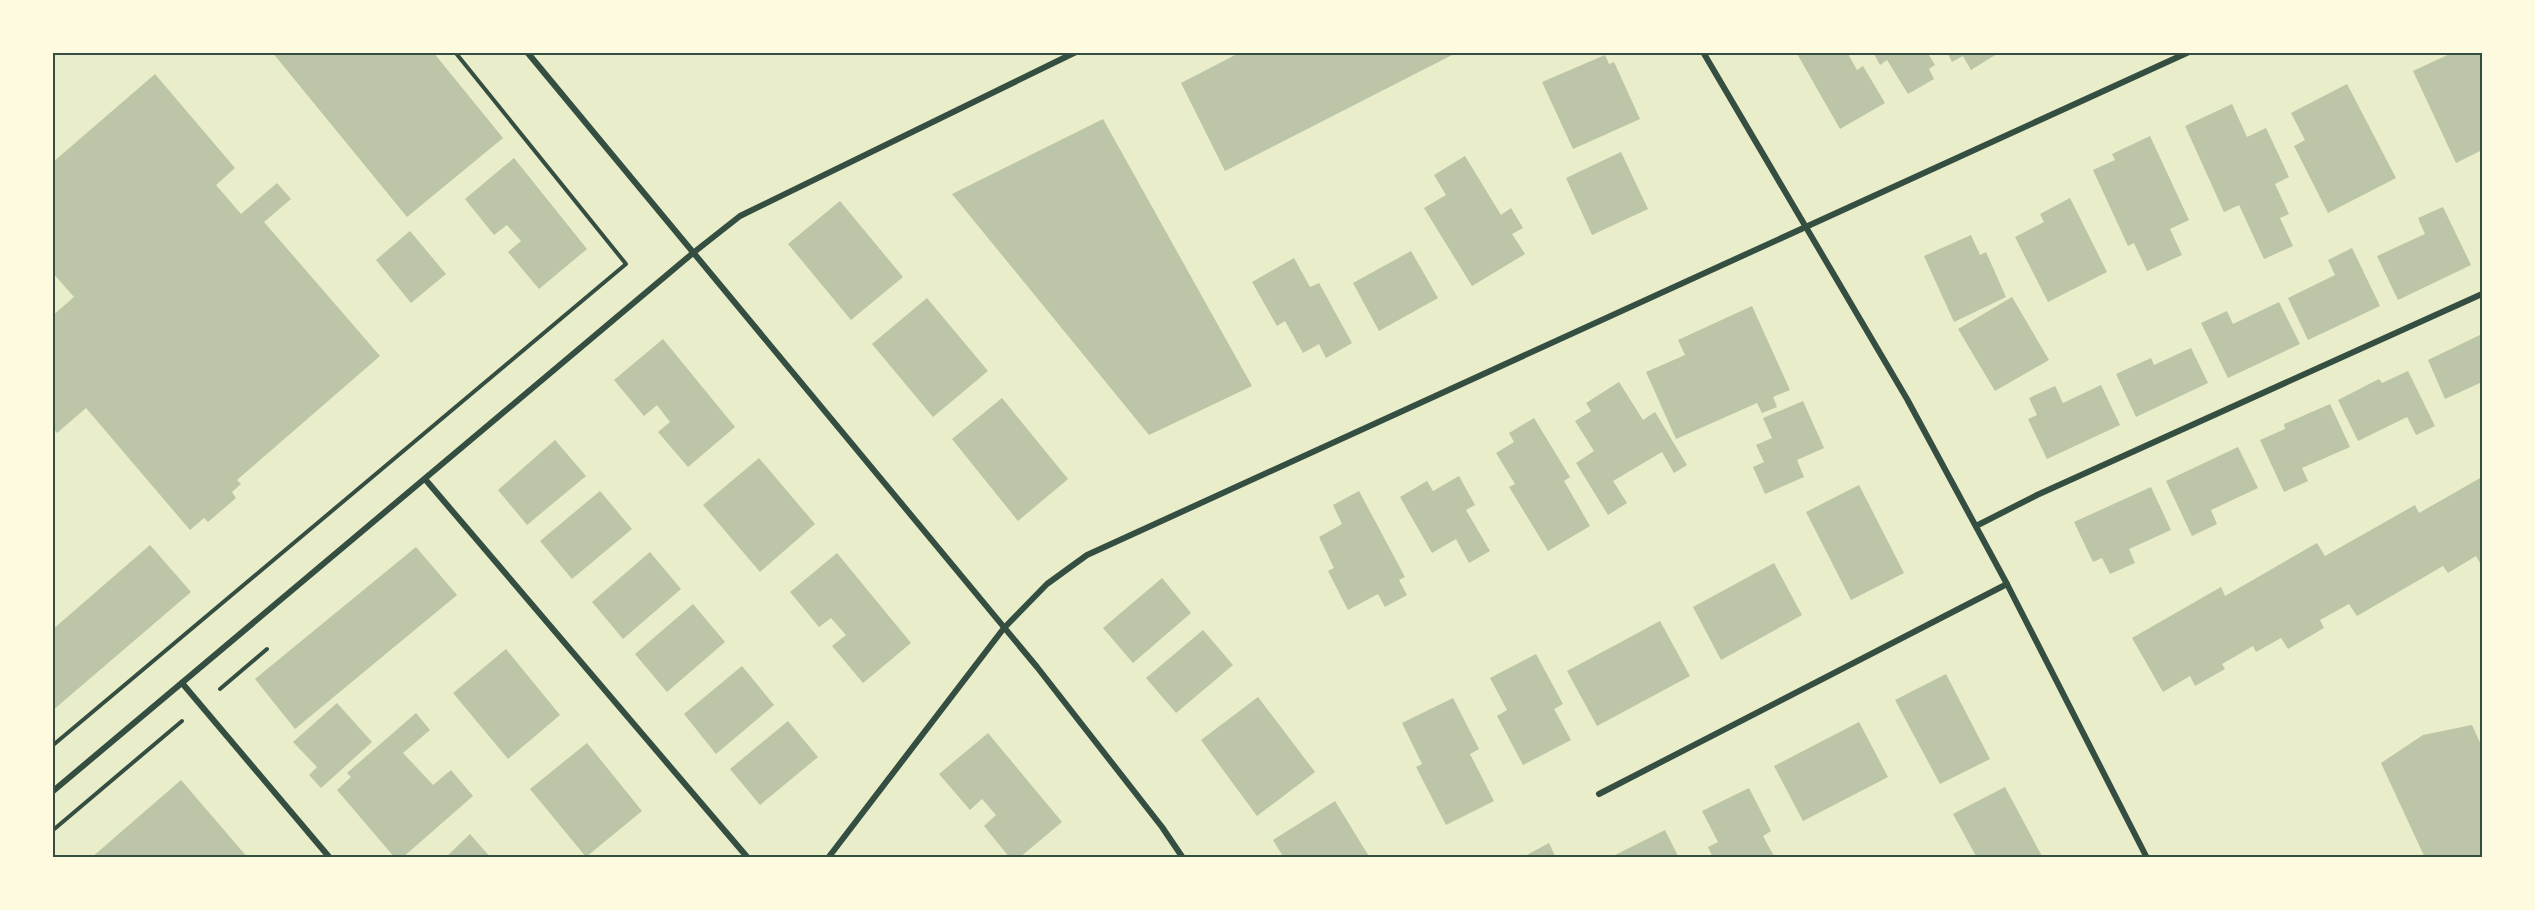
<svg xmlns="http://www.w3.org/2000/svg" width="2535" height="910" viewBox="0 0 2535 910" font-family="Quicksand,sans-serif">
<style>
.building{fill:#bcc5a7}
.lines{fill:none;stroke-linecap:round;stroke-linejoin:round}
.path{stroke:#344e41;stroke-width:4}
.minor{stroke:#344e41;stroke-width:6}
.neatline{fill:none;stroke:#344e41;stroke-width:2}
</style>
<rect width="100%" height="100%" fill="#e9edc9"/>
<g class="building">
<path d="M 272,52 L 433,52 L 503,138 L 407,217 Z"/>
<path d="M 1241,52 L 1458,52 L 1225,171 L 1181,83 Z"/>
<path d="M 1796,52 L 1847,52 L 1857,70 L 1863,66 L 1885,103 L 1840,129 Z"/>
<path d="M 1873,52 L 1927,52 L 1935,65 L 1929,69 L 1934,79 L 1908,94 L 1887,60 L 1880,65 Z"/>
<path d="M 1947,52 L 2000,52 L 1971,70 L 1963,56 L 1952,62 Z"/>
<path d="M 2454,52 L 2482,52 L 2482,150 L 2456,163 L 2413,71 Z"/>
<path d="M 1605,55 L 1609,64 L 1614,62 L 1640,119 L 1573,149 L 1542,82 Z"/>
<path d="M 155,74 L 235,168 L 216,185 L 241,214 L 277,183 L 291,199 L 264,222 L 380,356 L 237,480 L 241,484 L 232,492 L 236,498 L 208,522 L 204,518 L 190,530 L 86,408 L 57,433 L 52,427 L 52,316 L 74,297 L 52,272 L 52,163 Z"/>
<path d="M 2347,84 L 2396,178 L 2328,213 L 2294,146 L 2305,140 L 2291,113 Z"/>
<path d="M 2232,104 L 2247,137 L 2266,128 L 2289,177 L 2275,184 L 2289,214 L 2280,218 L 2293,246 L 2264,259 L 2239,205 L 2224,212 L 2185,126 Z"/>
<path d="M 1103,119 L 1252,386 L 1149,435 L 952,194 Z"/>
<path d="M 2150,136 L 2189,220 L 2170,229 L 2182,255 L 2147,271 L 2134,243 L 2128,246 L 2093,170 L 2115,160 L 2112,154 Z"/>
<path d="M 1621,152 L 1648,209 L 1592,235 L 1566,178 Z"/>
<path d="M 1465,156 L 1501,215 L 1511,208 L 1523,228 L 1512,234 L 1525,254 L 1472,286 L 1424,208 L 1446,195 L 1434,175 Z"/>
<path d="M 514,158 L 587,249 L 539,289 L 508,252 L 521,241 L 513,232 L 507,225 L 494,235 L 465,199 Z"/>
<path d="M 2070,198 L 2107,272 L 2048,302 L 2015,237 L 2044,222 L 2040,214 Z"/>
<path d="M 840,201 L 903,277 L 851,320 L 788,244 Z"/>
<path d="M 2443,207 L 2471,265 L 2398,300 L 2377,256 L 2425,234 L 2418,218 Z"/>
<path d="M 410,231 L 446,274 L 411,303 L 376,260 Z"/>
<path d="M 1971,235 L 1980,255 L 1986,252 L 2006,297 L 1954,322 L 1924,256 Z"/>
<path d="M 2352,248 L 2380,306 L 2308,340 L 2288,298 L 2335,275 L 2328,260 Z"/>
<path d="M 1411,251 L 1438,298 L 1379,331 L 1353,283 Z"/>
<path d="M 1294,258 L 1310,287 L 1319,283 L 1352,343 L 1326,358 L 1319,344 L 1303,353 L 1285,321 L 1277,326 L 1252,282 Z"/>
<path d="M 2012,297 L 2049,360 L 1995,391 L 1958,329 Z"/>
<path d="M 927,298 L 988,371 L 933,417 L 872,344 Z"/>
<path d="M 2279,302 L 2300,344 L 2228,378 L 2201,323 L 2227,311 L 2233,324 Z"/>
<path d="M 1752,306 L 1790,390 L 1773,397 L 1777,407 L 1762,413 L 1757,403 L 1676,439 L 1646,372 L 1685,355 L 1678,340 Z"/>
<path d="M 2482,334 L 2482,382 L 2445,399 L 2428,360 Z"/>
<path d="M 663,339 L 735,427 L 688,467 L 658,432 L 670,422 L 657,405 L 644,416 L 614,380 Z"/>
<path d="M 2191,348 L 2208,383 L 2136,417 L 2116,374 L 2151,358 L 2154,365 Z"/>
<path d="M 2408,371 L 2435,426 L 2416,435 L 2407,417 L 2358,441 L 2338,400 L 2379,379 L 2382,383 Z"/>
<path d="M 1619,382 L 1643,420 L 1655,412 L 1687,465 L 1674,473 L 1662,452 L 1613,481 L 1627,503 L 1608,515 L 1576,463 L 1594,451 L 1575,421 L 1591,411 L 1586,403 Z"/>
<path d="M 2101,385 L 2120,425 L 2047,459 L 2028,419 L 2037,415 L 2029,398 L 2055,386 L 2063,403 Z"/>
<path d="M 1002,398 L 1068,479 L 1018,521 L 952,439 Z"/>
<path d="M 1803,401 L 1824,448 L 1797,460 L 1804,477 L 1765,494 L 1753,467 L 1764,462 L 1756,445 L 1772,438 L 1763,418 Z"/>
<path d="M 2330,404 L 2350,447 L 2302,468 L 2308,481 L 2284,492 L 2260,440 L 2285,429 L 2284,424 Z"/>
<path d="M 1534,418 L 1570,477 L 1564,481 L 1590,526 L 1548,551 L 1509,487 L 1515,484 L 1496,453 L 1514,442 L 1509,433 Z"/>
<path d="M 555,440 L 586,476 L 527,525 L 498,490 Z"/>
<path d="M 2238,447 L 2258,488 L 2211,510 L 2217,524 L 2192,536 L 2166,481 Z"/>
<path d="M 759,458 L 815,524 L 760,572 L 703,505 Z"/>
<path d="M 1459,476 L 1475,505 L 1466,510 L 1490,551 L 1469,563 L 1456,539 L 1432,553 L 1400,497 L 1427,481 L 1433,491 Z"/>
<path d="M 2482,477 L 2482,567 L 2476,556 L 2448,573 L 2443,566 L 2357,616 L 2349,604 L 2320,620 L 2324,628 L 2288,649 L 2281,638 L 2256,652 L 2253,646 L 2222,664 L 2225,669 L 2195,686 L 2190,676 L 2163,692 L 2132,638 L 2221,587 L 2225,596 L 2317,543 L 2325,556 L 2415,505 L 2419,513 Z"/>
<path d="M 1859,485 L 1904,573 L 1851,600 L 1806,512 Z"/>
<path d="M 2151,487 L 2171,530 L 2129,549 L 2135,563 L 2110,574 L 2102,558 L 2093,562 L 2074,522 Z"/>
<path d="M 600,491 L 632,529 L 572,579 L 540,541 Z"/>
<path d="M 1359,491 L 1405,577 L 1399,580 L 1407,595 L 1385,607 L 1378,594 L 1348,610 L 1328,571 L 1334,568 L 1319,537 L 1342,524 L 1333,505 Z"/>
<path d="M 150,545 L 191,592 L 52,711 L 52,630 Z"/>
<path d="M 416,547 L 457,595 L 295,729 L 255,679 Z"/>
<path d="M 650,552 L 681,589 L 623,639 L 592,602 Z"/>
<path d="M 837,553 L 911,643 L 863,683 L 832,646 L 846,635 L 831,618 L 819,627 L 790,592 Z"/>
<path d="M 1774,563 L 1802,615 L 1721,660 L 1693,607 Z"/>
<path d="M 1162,578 L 1191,613 L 1133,663 L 1103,628 Z"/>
<path d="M 693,604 L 725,642 L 667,692 L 635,654 Z"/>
<path d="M 1660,621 L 1690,676 L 1597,726 L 1567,671 Z"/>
<path d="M 1203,630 L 1233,665 L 1176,713 L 1146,678 Z"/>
<path d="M 506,649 L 560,715 L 508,759 L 453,693 Z"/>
<path d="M 1536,654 L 1563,704 L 1554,709 L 1571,740 L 1523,765 L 1497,716 L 1507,710 L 1490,678 Z"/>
<path d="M 742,666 L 774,705 L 716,754 L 684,714 Z"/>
<path d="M 1946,674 L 1990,759 L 1940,784 L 1895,700 Z"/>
<path d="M 1258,697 L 1315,772 L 1257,816 L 1201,740 Z"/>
<path d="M 1453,698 L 1479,749 L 1470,754 L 1494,801 L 1446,825 L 1416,767 L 1422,764 L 1402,723 Z"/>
<path d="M 337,703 L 372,742 L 321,788 L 309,775 L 317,767 L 293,742 Z"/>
<path d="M 416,713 L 430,730 L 403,753 L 433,785 L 451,770 L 473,796 L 402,858 L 395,858 L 337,790 L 351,777 L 347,773 Z"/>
<path d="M 788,721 L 818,757 L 760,805 L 730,769 Z"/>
<path d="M 1859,722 L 1888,777 L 1803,821 L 1774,766 Z"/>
<path d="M 2472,725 L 2482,747 L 2482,858 L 2425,858 L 2381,763 L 2423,735 Z"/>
<path d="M 988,733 L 1062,822 L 1019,858 L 1010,858 L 984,826 L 996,815 L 982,799 L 970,810 L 939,774 Z"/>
<path d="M 587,743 L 642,811 L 586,857 L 530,789 Z"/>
<path d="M 181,780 L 248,858 L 91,858 Z"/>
<path d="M 2005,787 L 2027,828 L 2043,858 L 1977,858 L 1953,814 Z"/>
<path d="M 1749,788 L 1771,831 L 1763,836 L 1775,858 L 1713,858 L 1708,847 L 1718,842 L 1702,811 Z"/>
<path d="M 1335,801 L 1370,858 L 1284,858 L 1273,840 Z"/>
<path d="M 1665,830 L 1679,858 L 1617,858 L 1615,855 Z"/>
<path d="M 470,834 L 491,858 L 445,858 Z"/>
<path d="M 1549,843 L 1556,858 L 1521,858 Z"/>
</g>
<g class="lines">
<g class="path">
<path d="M 220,689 L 267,649"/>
<path d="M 52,746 L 626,264 L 455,52"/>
<path d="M 52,831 L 182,721"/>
</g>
<g class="minor">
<path d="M 527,52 L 1037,667 L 1162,827 L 1183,858"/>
<path d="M 1703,52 L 1907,399 L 2007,584 L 2147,858"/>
<path d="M 425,479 L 748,858"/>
<path d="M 1976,526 L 2037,495 L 2482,294"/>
<path d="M 182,683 L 330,858"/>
<path d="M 52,792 L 693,253 L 740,216 L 1076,52"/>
<path d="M 1599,794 L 2007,584"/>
<path d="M 828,858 L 1004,628 L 1047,584 L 1087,555 L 2189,52"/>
</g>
</g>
<rect width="2535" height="910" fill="none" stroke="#fefae0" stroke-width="108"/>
<rect x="54" y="54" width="2427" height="802" class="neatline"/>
</svg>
